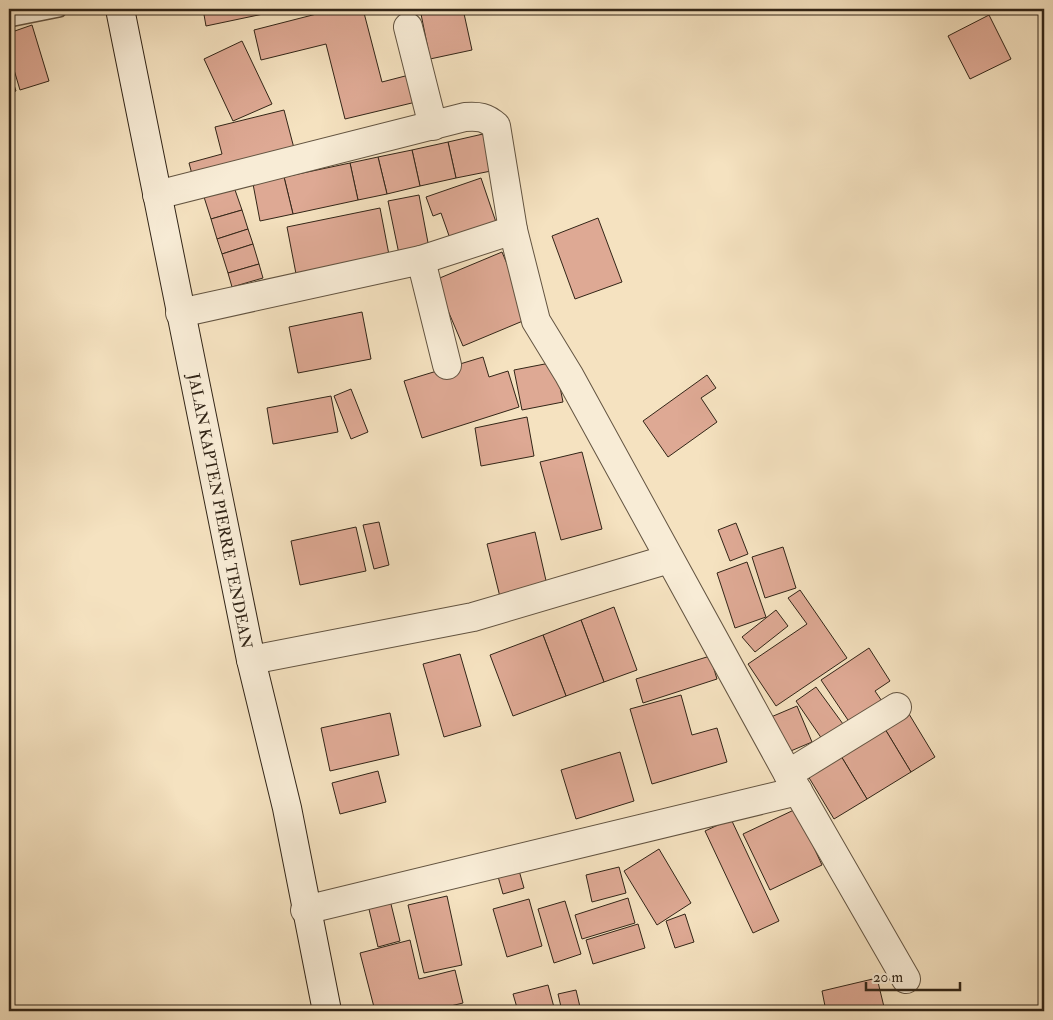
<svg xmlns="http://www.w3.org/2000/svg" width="1053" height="1020" viewBox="0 0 1053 1020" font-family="'IM FELL Double Pica',serif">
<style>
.building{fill:#dea994;stroke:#322517}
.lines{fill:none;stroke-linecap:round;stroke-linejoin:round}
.lane-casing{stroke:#635441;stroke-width:18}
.street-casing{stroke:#635441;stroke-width:30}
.secondary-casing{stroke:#322517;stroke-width:30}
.lane{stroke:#f8ecd6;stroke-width:15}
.street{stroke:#f8ecd6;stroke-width:28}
.secondary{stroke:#f8ecd6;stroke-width:28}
.labels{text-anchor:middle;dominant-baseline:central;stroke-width:4;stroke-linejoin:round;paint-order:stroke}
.street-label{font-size:16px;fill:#322517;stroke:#f8ecd6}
</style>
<rect width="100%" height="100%" fill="#f5e2c0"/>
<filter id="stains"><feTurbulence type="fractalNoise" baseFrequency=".004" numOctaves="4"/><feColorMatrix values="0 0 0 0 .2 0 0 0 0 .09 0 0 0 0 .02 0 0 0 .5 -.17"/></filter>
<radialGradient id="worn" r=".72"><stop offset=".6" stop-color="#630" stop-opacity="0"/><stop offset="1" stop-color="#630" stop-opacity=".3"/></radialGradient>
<g class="building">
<path d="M 203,9 L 287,9 L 206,26 Z"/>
<path d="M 336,9 L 363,9 L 382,82 L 409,75 L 416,102 L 345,119 L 326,44 L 261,60 L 254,30 Z"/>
<path d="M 420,9 L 440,9 L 441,14 L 463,9 L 472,50 L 430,59 Z"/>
<path d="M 989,15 L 1011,59 L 970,79 L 948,36 Z"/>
<path d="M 32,25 L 49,81 L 20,90 L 9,53 L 9,33 Z"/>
<path d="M 242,41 L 272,104 L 233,121 L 204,59 Z"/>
<path d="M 9,70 L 16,91 L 9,93 Z"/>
<path d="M 284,110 L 295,152 L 193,178 L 189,163 L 222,154 L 215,127 Z"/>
<path d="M 483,134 L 491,171 L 456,178 L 448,142 Z"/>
<path d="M 448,142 L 456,178 L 420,186 L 412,150 Z"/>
<path d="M 412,150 L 420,186 L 387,194 L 378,157 Z"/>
<path d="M 378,157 L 387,194 L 358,200 L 350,163 Z"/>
<path d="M 350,163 L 358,200 L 293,214 L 284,177 Z"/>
<path d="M 284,177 L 293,214 L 260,221 L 253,184 Z"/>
<path d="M 481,178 L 499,231 L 453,247 L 441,213 L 433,216 L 426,197 Z"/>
<path d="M 234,187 L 242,210 L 211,219 L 204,197 Z"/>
<path d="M 419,195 L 429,248 L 399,254 L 388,201 Z"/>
<path d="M 380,208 L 390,260 L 297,279 L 287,227 Z"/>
<path d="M 242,210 L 248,229 L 217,239 L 211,219 Z"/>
<path d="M 598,218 L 622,282 L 575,299 L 552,236 Z"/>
<path d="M 248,229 L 253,244 L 222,254 L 217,239 Z"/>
<path d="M 253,244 L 259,264 L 228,273 L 222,254 Z"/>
<path d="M 502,252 L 530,318 L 463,346 L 435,280 Z"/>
<path d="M 259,264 L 263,278 L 232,287 L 228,273 Z"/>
<path d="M 362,312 L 371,359 L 298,373 L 289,327 Z"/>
<path d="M 483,357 L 489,377 L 508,371 L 519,407 L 422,438 L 404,381 Z"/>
<path d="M 555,362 L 563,402 L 522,410 L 514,370 Z"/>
<path d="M 707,375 L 716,388 L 701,398 L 717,422 L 668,457 L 643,421 Z"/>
<path d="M 351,389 L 368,432 L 351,439 L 334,396 Z"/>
<path d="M 331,396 L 338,432 L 273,444 L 267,408 Z"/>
<path d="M 527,417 L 534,456 L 481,466 L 475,428 Z"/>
<path d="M 582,452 L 602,529 L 561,540 L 540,462 Z"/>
<path d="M 379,522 L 389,565 L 374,569 L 363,525 Z"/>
<path d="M 736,523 L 748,554 L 730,561 L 718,530 Z"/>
<path d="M 356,527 L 366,571 L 300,585 L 291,541 Z"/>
<path d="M 535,532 L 547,585 L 500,597 L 487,544 Z"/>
<path d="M 783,547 L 796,588 L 765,598 L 752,557 Z"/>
<path d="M 747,562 L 766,617 L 735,628 L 717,573 Z"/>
<path d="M 800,590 L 847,658 L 776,706 L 748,664 L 807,624 L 788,598 Z"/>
<path d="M 614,607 L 637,670 L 604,682 L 581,620 Z"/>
<path d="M 776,610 L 788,626 L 755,652 L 742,637 Z"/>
<path d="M 581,620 L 604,682 L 566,696 L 543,635 Z"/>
<path d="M 543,635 L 566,696 L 513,716 L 490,655 Z"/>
<path d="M 869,648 L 890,681 L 875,691 L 886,707 L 854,729 L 821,680 Z"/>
<path d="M 460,654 L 481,726 L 444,737 L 423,664 Z"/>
<path d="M 710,656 L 717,679 L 643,703 L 636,679 Z"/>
<path d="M 816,687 L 843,724 L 822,739 L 796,701 Z"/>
<path d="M 681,695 L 692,735 L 717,728 L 727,762 L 652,784 L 630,709 Z"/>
<path d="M 797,706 L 812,742 L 786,753 L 771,717 Z"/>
<path d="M 390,713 L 399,755 L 330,771 L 321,728 Z"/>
<path d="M 909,714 L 935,757 L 911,772 L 885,729 Z"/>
<path d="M 885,729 L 911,772 L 867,799 L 841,756 Z"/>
<path d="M 620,752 L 634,801 L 576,819 L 561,770 Z"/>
<path d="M 841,756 L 867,799 L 834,819 L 808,776 Z"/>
<path d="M 378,771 L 386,802 L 340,814 L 332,783 Z"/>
<path d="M 796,809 L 822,865 L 770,890 L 743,834 Z"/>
<path d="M 731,819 L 779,921 L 753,933 L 705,831 Z"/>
<path d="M 659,849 L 691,903 L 657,925 L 624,871 Z"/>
<path d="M 518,867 L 524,888 L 503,894 L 497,873 Z"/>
<path d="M 619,867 L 626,893 L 592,902 L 586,875 Z"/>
<path d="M 447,896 L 462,965 L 424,973 L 408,905 Z"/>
<path d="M 628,898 L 635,923 L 582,939 L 575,915 Z"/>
<path d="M 529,899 L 542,946 L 507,957 L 493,909 Z"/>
<path d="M 390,900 L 400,941 L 378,947 L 368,905 Z"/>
<path d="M 565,901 L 581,954 L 554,963 L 538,909 Z"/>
<path d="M 685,914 L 694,942 L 675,948 L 666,921 Z"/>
<path d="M 638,924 L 645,948 L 593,964 L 586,940 Z"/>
<path d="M 410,940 L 419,979 L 455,970 L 463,1003 L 430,1011 L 375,1011 L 360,953 Z"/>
<path d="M 877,978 L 885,1011 L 826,1011 L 822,991 Z"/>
<path d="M 548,985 L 555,1011 L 518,1011 L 513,994 Z"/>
<path d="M 576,990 L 581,1011 L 562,1011 L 558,994 Z"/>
</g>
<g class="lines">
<defs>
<path id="lane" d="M 9,19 L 59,9"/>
<g id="street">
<path d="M 408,27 L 433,126"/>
<path d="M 157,195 L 465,117 C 479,116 486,117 496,126 L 513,230 L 536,321 L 569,375 L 788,774 L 906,979"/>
<path d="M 421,260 L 447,365"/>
<path d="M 180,313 L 421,260 L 513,230"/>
<path d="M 251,660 L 473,617 L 669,559"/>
<path d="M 788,774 L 897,707"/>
<path d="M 305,910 L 798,791"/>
</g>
<path id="secondary" d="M 120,9 L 251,660 L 287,808 L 327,1011"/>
</defs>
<use href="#lane" class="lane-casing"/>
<use href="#street" class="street-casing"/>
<use href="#secondary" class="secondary-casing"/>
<use href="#lane" class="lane"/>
<use href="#street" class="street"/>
<use href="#secondary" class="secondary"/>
</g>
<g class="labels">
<g class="street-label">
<text transform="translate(220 511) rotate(79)">JALAN KAPTEN PIERRE TENDEAN</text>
</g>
</g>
<rect width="1053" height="1020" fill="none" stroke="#f5e2c0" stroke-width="30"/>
<rect x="10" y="10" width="1033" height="1000" fill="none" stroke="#322517" stroke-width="2.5"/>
<rect x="15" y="15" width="1023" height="990" fill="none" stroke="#322517"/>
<path d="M866 982v8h94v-8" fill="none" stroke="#322517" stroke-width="2.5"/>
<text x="873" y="982" font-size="15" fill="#322517" stroke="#f8ecd6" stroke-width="4" paint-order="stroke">20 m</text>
<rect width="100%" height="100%" filter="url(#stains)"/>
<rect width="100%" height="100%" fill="url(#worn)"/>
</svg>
